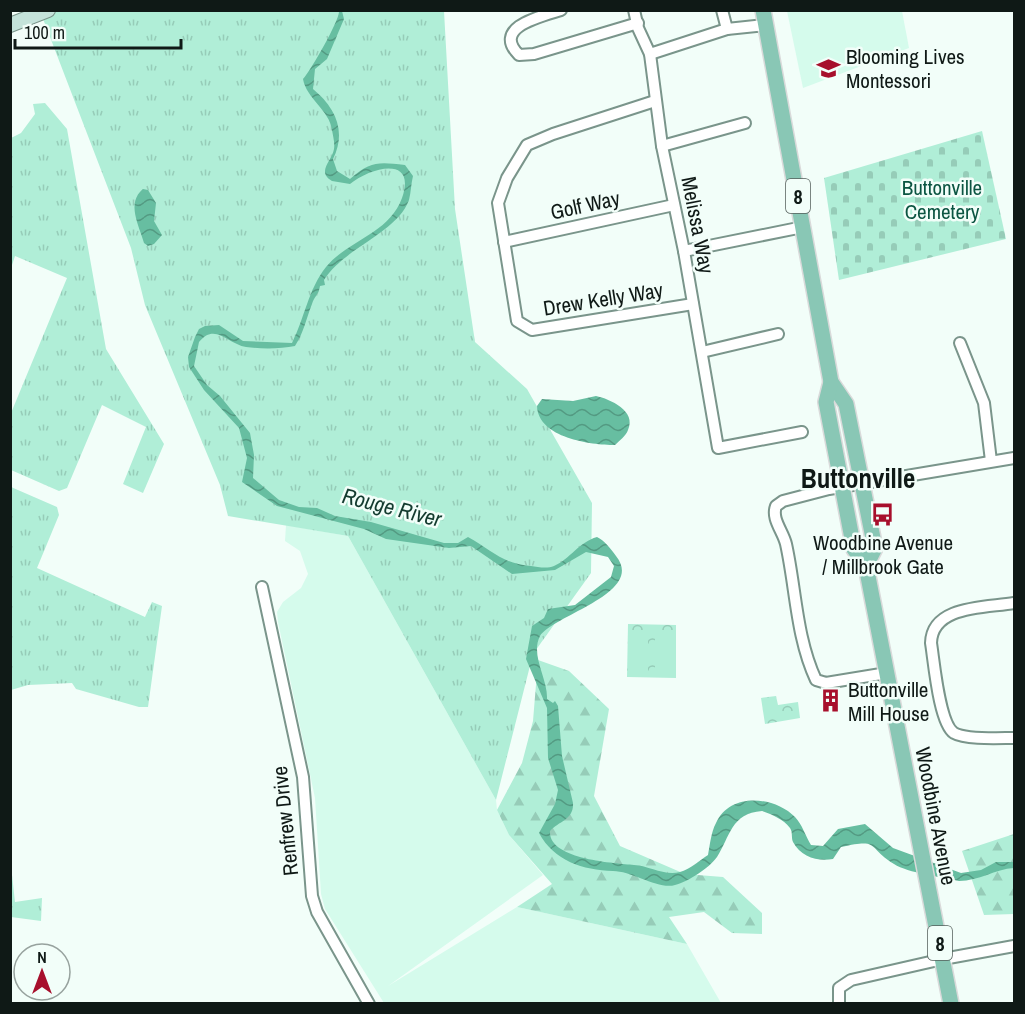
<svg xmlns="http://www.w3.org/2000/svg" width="1025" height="1014" viewBox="0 0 1025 1014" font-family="'Archivo Narrow',sans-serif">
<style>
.built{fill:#d5fbec}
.grass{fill:url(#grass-tufts)}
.forest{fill:url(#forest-firs)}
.cemetery{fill:url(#cemetery-stones)}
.park{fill:url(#park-crowns)}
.pitch{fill:#b0eed7}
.water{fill:url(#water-waves)}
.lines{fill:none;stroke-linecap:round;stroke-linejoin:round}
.minor-casing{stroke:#7a958b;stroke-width:14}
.secondary-casing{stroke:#7a958b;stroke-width:16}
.primary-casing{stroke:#d9dada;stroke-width:18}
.minor{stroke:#fff;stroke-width:10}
.secondary{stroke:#c4e3da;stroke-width:14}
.primary{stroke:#89c7b5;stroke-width:15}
.labels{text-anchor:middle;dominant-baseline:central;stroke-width:5;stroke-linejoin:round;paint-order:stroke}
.shield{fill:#f2fef9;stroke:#535e5a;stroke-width:1.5}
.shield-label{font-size:20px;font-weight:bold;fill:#0f1916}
.poi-label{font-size:21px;fill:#0f1916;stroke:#f2fef9;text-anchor:start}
.park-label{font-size:21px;fill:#0b5542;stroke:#f2fef9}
.street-label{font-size:21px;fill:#0f1916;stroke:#f2fef9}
.water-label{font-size:22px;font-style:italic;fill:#133b2f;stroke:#f2fef9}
.district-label{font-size:27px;font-weight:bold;fill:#0f1916;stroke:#f2fef9}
</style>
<defs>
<pattern id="grass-tufts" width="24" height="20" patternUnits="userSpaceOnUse" patternTransform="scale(1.5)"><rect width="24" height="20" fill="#b0eed7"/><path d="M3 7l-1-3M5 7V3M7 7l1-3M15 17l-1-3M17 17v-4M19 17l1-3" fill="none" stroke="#96ccb8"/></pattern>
<pattern id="forest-firs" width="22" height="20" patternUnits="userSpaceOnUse" patternTransform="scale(1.5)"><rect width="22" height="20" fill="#b0eed7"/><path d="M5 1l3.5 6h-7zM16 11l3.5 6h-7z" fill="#96ccb8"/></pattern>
<pattern id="cemetery-stones" width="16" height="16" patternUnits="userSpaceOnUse" patternTransform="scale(1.5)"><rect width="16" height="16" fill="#b0eed7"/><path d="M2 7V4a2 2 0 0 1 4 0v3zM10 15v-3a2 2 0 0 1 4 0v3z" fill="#96ccb8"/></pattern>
<pattern id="park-crowns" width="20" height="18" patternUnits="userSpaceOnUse" patternTransform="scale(1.5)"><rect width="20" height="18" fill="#b0eed7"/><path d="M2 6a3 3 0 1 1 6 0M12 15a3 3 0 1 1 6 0" fill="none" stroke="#96ccb8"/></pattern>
<pattern id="water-waves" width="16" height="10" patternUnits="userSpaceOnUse" patternTransform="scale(1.5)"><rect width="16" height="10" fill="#67bea1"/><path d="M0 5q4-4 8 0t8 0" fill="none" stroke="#539a82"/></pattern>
</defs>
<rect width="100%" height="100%" fill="#f2fef9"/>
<g class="built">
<path d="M 867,10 L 902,11 L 909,48 L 803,88 L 787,11 Z"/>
<path d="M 286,525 L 348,536 L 496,800 L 497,810 L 509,835 L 543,875 L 388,986 L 517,907 L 687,944 L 721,1003 L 384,1003 L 325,909 L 321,894 L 315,798 L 278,622 L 277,612 L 283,602 L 301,588 L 308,574 L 300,551 L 285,541 Z"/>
</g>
<g class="grass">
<path d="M 40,11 L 444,11 L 455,209 L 475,342 L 527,389 L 592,503 L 591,573 L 533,654 L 496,800 L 348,536 L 228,516 L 220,485 L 145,305 L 131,248 Z"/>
<path d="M 45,103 L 67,129 L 106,349 L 164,444 L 143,493 L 123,484 L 146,427 L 102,405 L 67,488 L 59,491 L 11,470 L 11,413 L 67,278 L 15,256 L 11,268 L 11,138 L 21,133 L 35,114 L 33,104 Z"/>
<path d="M 11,487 L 57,507 L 59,515 L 37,568 L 145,617 L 152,602 L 162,606 L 148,707 L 139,707 L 76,689 L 72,683 L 28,685 L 11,690 Z"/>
<path d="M 11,866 L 15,902 L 42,898 L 41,921 L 11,917 Z"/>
</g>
<g class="forest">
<path d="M 538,660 L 569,671 L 609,709 L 594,796 L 620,846 L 685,874 L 723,877 L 762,913 L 762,934 L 732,933 L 704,912 L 669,917 L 687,944 L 517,907 L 552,884 L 509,835 L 497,810 L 522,763 L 533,721 Z"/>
<path d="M 1014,834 L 1014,914 L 984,915 L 962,851 Z"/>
</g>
<path class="cemetery" d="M 982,131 L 1006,239 L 839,280 L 824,178 Z"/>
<g class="park">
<path d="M 628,624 L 676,625 L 676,678 L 627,677 Z"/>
<path d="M 776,696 L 778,705 L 798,702 L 800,718 L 765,724 L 761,698 Z"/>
</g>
<g class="pitch">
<rect x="655" y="631" width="18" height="40"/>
<rect x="630" y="632" width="18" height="39"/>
</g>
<g class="water">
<path d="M 336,11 L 342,11 L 344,19 L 327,59 L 315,69 L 313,89 C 335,107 347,131 333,159 L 337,171 L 350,179 C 371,161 378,162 405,165 L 413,176 C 411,184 411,192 409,200 C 397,233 345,247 324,280 L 325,285 L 320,286 C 319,294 314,297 312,304 C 306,319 304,332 295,346 C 281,349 260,349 246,347 C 228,344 215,322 199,342 L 194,366 L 207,385 L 220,396 L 250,433 L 254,455 L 253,478 L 279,500 L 299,507 L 317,508 L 335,516 L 371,522 L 444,543 L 458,543 L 468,537 C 492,550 502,564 531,566 C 538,567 547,569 554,566 C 570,559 579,542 597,537 C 604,540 611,549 616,556 C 646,593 553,615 540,636 C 530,655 548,679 547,699 L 553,703 L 555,701 L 558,706 L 562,756 L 573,803 C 574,820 559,821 550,831 C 548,860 616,863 634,865 C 650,866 664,876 680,872 C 690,869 699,861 708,855 C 710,845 711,832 716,823 C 730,792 774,796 795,817 C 802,824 806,837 811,845 L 823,846 L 838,829 L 865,824 L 893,848 L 961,873 L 981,870 L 996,862 L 1014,862 L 1014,868 C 995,869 979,881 959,881 C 942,877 908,873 894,864 C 866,847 881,838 841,847 L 833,859 C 818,862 801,857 793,842 C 791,837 793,833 790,828 C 783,819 773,815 762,811 C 731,813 730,837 717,857 C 708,869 689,881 675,885 C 659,890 632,871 613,871 C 583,870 554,861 539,833 L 555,804 L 558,790 L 548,758 L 547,708 L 526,659 L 532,626 L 544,618 L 548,609 L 575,605 L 611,577 L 614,566 L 608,557 L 586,552 L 555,570 L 512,574 L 471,546 L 449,548 L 386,539 L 364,529 L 277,506 L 242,482 L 247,458 L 239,428 L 204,390 L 189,367 L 188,357 L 195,337 L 199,329 L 205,326 L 219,325 L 243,341 L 292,343 C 305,317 308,290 326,267 C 348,240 389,234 402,198 C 417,155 371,167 350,184 L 332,181 C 316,172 332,161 334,149 C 335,143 333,136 332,130 C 330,111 306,98 303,79 C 311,70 338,23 339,12 Z"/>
<path d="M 143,189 L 148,190 L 156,203 L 154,221 L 162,235 L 154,244 L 148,246 L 144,243 C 139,225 126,203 143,189 Z"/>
<path d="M 596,396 C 610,399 637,411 628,430 C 626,436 619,441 615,445 C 591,445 538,438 537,406 L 542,399 L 573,401 Z"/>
</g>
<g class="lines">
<defs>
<g id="minor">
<path d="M 561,10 C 542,16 491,27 519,55 L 534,54 L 638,23"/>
<path d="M 634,10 L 638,28 L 650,54 L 662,146 L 684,251 L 718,448 L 802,432"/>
<path d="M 722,10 L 727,29"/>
<path d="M 650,54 L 727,29 L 765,25"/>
<path d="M 655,101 L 553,134 L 527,145 L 507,178 L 498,203 L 517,321 L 532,330 L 693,304"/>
<path d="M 662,146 L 745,123"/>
<path d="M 504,242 L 674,205"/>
<path d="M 684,251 L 803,227"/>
<path d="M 960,343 L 984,403 L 991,461"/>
<path d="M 702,352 L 778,334"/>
<path d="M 262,587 L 303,777 L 312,896 L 317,912 L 369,1004"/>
<path d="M 1014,603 C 986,608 932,605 931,643 C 934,661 939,723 954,733 C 966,740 1000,738 1014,738"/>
<path d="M 887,673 L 826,683 L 816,680 C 796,637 796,589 786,544 C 783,531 771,519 776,506 L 783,501 L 829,489 L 1014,458"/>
<path d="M 839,1004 L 839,988 L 851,980 L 943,959 L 1014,946"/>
</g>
<path id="secondary" d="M 10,25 L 48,10"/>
<g id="primary">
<path d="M 763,10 L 831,382 L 846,404 L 875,548 L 866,566"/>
<path d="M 831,382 L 826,402 L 854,549 L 866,566 L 951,1004"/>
</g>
</defs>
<use href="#minor" class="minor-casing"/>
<use href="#secondary" class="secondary-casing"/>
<use href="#primary" class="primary-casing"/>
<use href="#minor" class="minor"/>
<use href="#secondary" class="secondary"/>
<use href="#primary" class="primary"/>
</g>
<defs>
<symbol id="school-bare" viewBox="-9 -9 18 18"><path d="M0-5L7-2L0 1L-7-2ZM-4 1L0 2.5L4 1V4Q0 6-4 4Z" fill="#a70f2c" stroke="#f2fef9" stroke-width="2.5" paint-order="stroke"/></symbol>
<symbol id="bus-bare" viewBox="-9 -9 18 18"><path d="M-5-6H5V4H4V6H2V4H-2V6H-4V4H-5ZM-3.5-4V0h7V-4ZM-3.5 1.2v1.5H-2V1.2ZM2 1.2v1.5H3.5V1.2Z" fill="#a70f2c" stroke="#f2fef9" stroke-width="2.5" paint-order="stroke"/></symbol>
<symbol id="building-bare" viewBox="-9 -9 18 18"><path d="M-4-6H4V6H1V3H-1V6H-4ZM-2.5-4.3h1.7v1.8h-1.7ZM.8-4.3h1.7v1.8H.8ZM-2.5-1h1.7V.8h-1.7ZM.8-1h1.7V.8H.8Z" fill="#a70f2c" stroke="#f2fef9" stroke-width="2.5" paint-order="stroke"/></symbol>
</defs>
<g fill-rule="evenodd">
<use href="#school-bare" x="812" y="52" width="33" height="33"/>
<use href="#bus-bare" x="866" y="498" width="33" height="33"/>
<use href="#building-bare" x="814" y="684" width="33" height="33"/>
</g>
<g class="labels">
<g class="shield">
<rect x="786" y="179" width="24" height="34" rx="4.5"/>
<rect x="928" y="926" width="24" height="34" rx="4.5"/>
</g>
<g class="shield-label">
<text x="798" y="196">8</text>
<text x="940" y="943">8</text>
</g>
<g class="poi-label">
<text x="846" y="56">Blooming Lives<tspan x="846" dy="24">Montessori</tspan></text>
<text x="883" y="542" text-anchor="middle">Woodbine Avenue<tspan x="883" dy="24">/ Millbrook Gate</tspan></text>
<text x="848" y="689">Buttonville<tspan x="848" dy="24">Mill House</tspan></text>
</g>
<g class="park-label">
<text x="942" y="187">Buttonville<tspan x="942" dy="24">Cemetery</tspan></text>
</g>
<g class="street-label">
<text transform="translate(585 205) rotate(-12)">Golf Way</text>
<text transform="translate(698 225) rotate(79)">Melissa Way</text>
<text transform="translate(603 299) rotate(-9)">Drew Kelly Way</text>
<text transform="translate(936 816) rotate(79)">Woodbine Avenue</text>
<text transform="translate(285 821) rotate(-96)">Renfrew Drive</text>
</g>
<g class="water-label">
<text transform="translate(392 507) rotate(14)">Rouge River</text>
</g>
<g class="district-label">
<text x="858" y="478">Buttonville</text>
</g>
</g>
<rect width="1025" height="1014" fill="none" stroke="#0f1916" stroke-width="24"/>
<g transform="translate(42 972)"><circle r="28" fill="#f2fef9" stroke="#97a29e" stroke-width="1.5"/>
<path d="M0-4.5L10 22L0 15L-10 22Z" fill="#a70f2c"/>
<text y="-9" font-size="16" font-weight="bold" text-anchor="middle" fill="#0f1916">N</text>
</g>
<path d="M15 39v9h166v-9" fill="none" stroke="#0f1916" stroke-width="3"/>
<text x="24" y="39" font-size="18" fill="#0f1916" stroke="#f2fef9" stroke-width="4.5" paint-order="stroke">100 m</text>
</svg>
